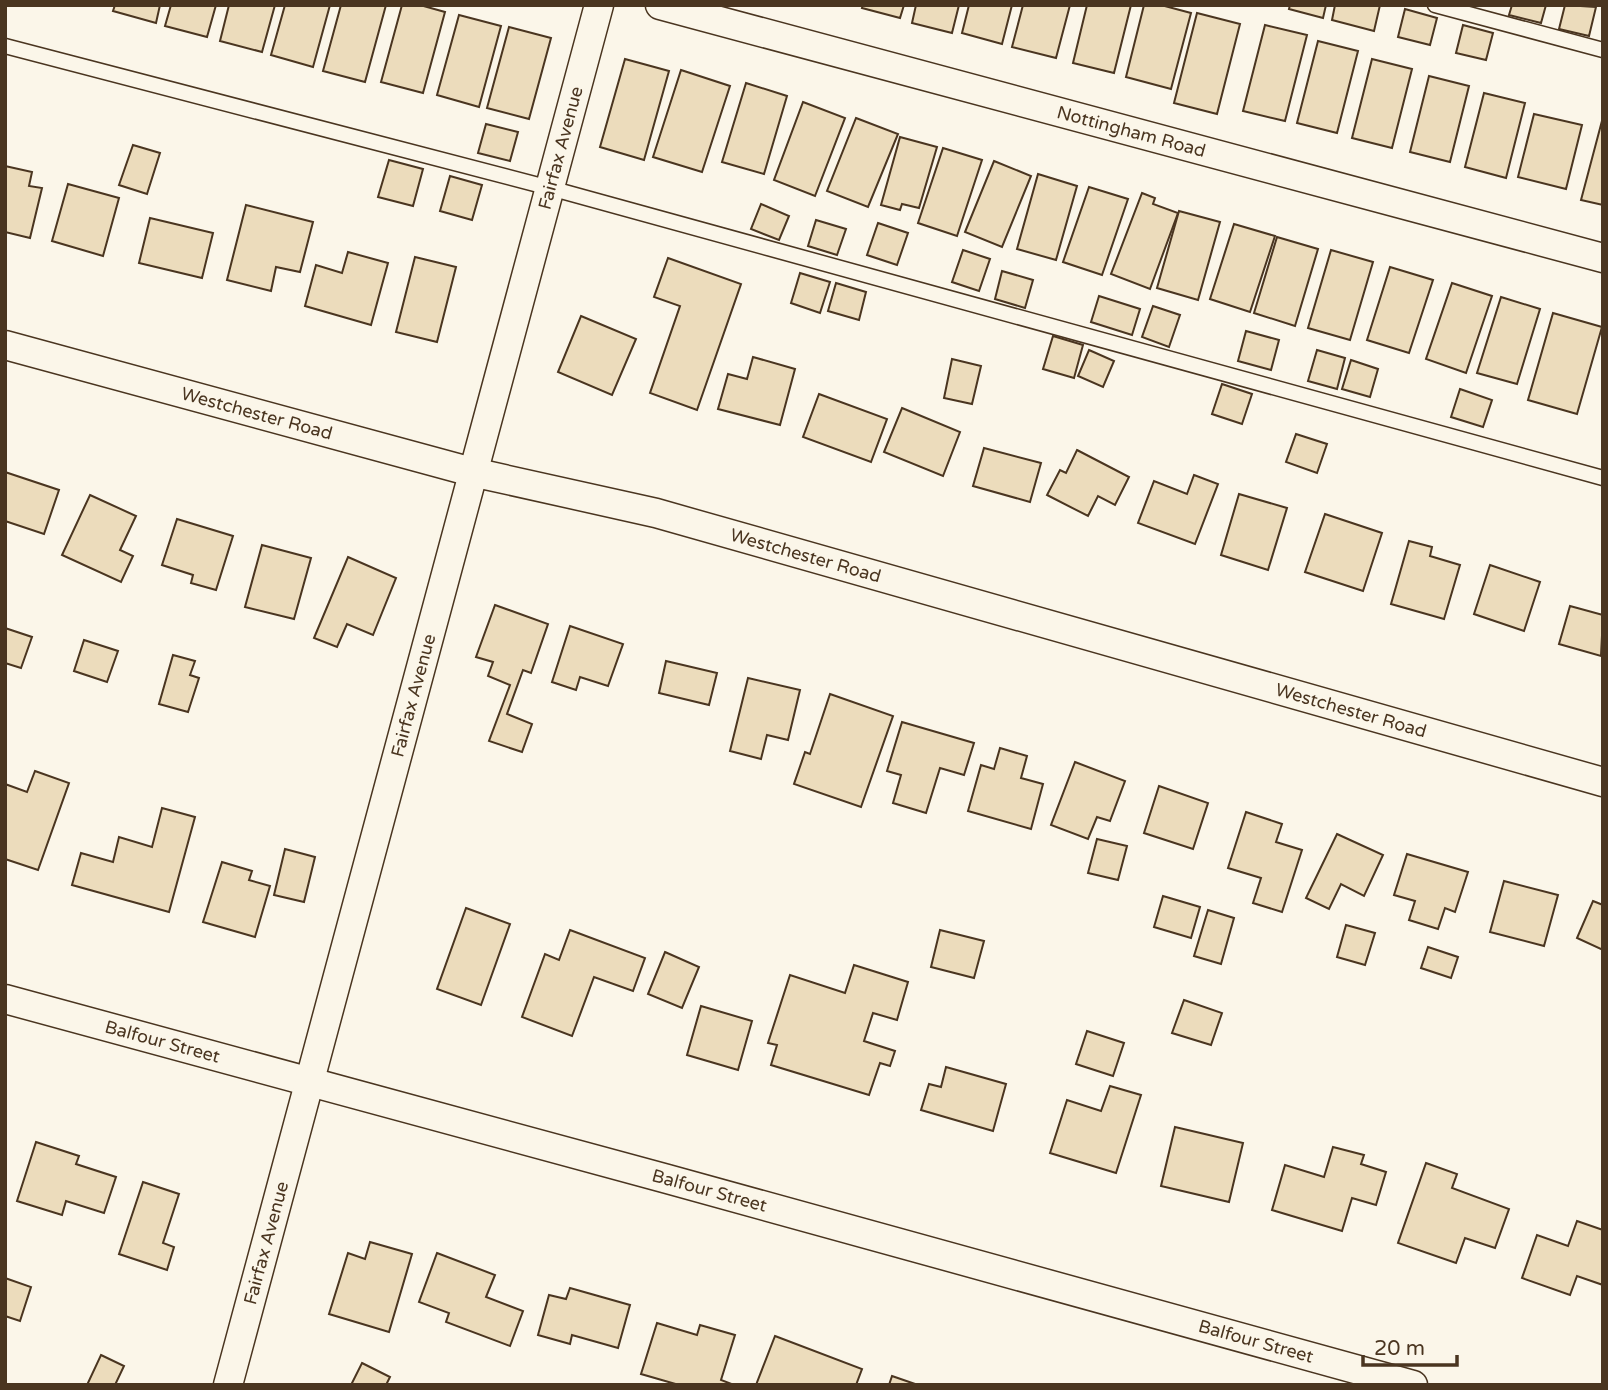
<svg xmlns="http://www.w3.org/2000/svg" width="1608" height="1390" viewBox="0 0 1608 1390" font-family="'Varela Round',sans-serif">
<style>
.building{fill:#ecdcbc;stroke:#4a3520;stroke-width:2}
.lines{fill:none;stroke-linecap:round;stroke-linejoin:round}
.lane-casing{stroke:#4a3520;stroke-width:17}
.street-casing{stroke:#4a3520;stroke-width:31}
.lane{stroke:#fbf6e9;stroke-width:14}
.street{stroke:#fbf6e9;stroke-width:28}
.labels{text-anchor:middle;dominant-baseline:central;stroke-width:5;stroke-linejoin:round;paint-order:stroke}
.street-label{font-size:18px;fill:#4a3520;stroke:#fbf6e9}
</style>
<rect width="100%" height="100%" fill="#fbf6e9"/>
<g class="building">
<path d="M 115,5 L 160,5 L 156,23 L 113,11 Z"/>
<path d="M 171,5 L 216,5 L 207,37 L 165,26 Z"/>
<path d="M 229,5 L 275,5 L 262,52 L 220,41 Z"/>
<path d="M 285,5 L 330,5 L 313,67 L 271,55 Z"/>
<path d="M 341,5 L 386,5 L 365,82 L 323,71 Z"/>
<path d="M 402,5 L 420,5 L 445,12 L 423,93 L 381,82 Z"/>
<path d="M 863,5 L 904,5 L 900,18 L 862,8 Z"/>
<path d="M 916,5 L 959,5 L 952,33 L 912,23 Z"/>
<path d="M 969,5 L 1012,5 L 1002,44 L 962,33 Z"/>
<path d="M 1023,5 L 1070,5 L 1056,58 L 1012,47 Z"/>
<path d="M 1087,5 L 1131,5 L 1114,73 L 1073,63 Z"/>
<path d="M 1144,5 L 1161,5 L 1191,13 L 1171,89 L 1126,77 Z"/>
<path d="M 1290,5 L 1326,5 L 1323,18 L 1289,9 Z"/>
<path d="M 1335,5 L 1380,5 L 1374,31 L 1332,20 Z"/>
<path d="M 1512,5 L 1546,5 L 1541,23 L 1509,15 Z"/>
<path d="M 1565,5 L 1596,7 L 1589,36 L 1559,29 Z"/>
<path d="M 1405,9 L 1437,18 L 1430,45 L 1398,37 Z"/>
<path d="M 1197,13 L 1240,24 L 1217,114 L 1174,103 Z"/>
<path d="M 459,15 L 501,26 L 479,107 L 437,95 Z"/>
<path d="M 1265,25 L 1307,35 L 1285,121 L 1243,111 Z"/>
<path d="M 1463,25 L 1493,33 L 1486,60 L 1456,53 Z"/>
<path d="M 509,27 L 551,38 L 529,119 L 487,108 Z"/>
<path d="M 1318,41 L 1358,51 L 1337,133 L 1297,123 Z"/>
<path d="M 625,59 L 669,71 L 644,160 L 600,147 Z"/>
<path d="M 1372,59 L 1412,69 L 1392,148 L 1352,138 Z"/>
<path d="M 681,70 L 730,86 L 702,172 L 653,157 Z"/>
<path d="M 1429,76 L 1469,86 L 1450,162 L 1410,152 Z"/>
<path d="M 746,83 L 787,96 L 764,174 L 722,162 Z"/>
<path d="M 1484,93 L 1525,103 L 1506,178 L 1465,167 Z"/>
<path d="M 803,102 L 845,118 L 815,196 L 774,180 Z"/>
<path d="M 1534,114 L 1582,125 L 1566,189 L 1518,177 Z"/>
<path d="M 1603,117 L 1603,205 L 1581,200 Z"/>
<path d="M 856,118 L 898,134 L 868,207 L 827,191 Z"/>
<path d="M 486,124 L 518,132 L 510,161 L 478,153 Z"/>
<path d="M 900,137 L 937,147 L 919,208 L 902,204 L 900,210 L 881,205 Z"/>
<path d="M 133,145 L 160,153 L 147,194 L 119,185 Z"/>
<path d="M 943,148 L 982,160 L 957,236 L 918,223 Z"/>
<path d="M 389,160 L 423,169 L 413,206 L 378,197 Z"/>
<path d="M 994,161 L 1031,176 L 1002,247 L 965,232 Z"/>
<path d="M 5,166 L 32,172 L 29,186 L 42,188 L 30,238 L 5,232 Z"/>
<path d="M 1038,174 L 1077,186 L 1056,260 L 1017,249 Z"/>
<path d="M 450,176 L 482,185 L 472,220 L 440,211 Z"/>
<path d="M 68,184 L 119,198 L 103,256 L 52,241 Z"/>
<path d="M 1089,187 L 1128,199 L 1102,275 L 1063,262 Z"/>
<path d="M 1142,193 L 1155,198 L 1153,204 L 1178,213 L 1150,289 L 1111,274 Z"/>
<path d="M 761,204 L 789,216 L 779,240 L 751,229 Z"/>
<path d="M 246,205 L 313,222 L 300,272 L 276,267 L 271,291 L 227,280 Z"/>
<path d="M 1179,211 L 1220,222 L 1198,300 L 1157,288 Z"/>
<path d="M 150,218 L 213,233 L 202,278 L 139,263 Z"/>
<path d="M 816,220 L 846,229 L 837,255 L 808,246 Z"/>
<path d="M 878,223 L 908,233 L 897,265 L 867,255 Z"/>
<path d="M 1234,224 L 1275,236 L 1250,312 L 1210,299 Z"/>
<path d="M 1277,237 L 1318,249 L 1295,326 L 1254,313 Z"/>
<path d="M 963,250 L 990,259 L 979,291 L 952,282 Z"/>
<path d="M 1331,250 L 1373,262 L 1350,340 L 1308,328 Z"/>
<path d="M 348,252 L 388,263 L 371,325 L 305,306 L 316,265 L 342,273 Z"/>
<path d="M 415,257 L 456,267 L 437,342 L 396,332 Z"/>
<path d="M 668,258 L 741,284 L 697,410 L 650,393 L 680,306 L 654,297 Z"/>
<path d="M 1390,267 L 1433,280 L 1409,353 L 1367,340 Z"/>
<path d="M 1002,271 L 1033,280 L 1025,308 L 995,299 Z"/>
<path d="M 800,273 L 830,282 L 820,313 L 791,303 Z"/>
<path d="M 836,283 L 866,292 L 859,320 L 828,311 Z"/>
<path d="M 1452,283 L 1492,296 L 1466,373 L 1426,359 Z"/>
<path d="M 1099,296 L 1140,309 L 1132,335 L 1091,322 Z"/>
<path d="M 1501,297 L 1540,309 L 1517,384 L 1477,373 Z"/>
<path d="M 1153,306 L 1180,315 L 1169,347 L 1142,337 Z"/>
<path d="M 1553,313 L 1602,327 L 1577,414 L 1528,400 Z"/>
<path d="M 581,316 L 636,339 L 612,395 L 558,372 Z"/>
<path d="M 1246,331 L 1279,340 L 1271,370 L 1238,361 Z"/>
<path d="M 1053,336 L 1083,345 L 1074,378 L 1043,369 Z"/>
<path d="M 1089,350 L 1114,361 L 1103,387 L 1078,376 Z"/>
<path d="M 1317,350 L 1345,358 L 1337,389 L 1308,381 Z"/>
<path d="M 753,357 L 795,369 L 780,425 L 718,409 L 728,374 L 747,379 Z"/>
<path d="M 952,359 L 981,366 L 972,404 L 944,398 Z"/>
<path d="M 1351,360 L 1378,369 L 1370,397 L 1342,389 Z"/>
<path d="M 1222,384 L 1252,394 L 1242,424 L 1212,414 Z"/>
<path d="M 1460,389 L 1492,400 L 1483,427 L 1451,417 Z"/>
<path d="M 819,394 L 887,419 L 871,462 L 803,437 Z"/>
<path d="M 902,408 L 960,432 L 943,476 L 884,452 Z"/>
<path d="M 1296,434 L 1327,444 L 1317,473 L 1286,462 Z"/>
<path d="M 984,448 L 1041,463 L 1030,502 L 973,486 Z"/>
<path d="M 1077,450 L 1129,477 L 1115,505 L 1098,496 L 1088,516 L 1047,495 L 1060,470 L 1066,473 Z"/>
<path d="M 5,472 L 59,490 L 44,534 L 5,521 Z"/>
<path d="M 1194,475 L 1218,484 L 1195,544 L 1138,523 L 1154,481 L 1187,494 Z"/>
<path d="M 1239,494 L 1287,508 L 1268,570 L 1221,555 Z"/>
<path d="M 90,495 L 136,516 L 120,550 L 133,556 L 121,582 L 62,555 Z"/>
<path d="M 1325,514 L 1382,533 L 1363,591 L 1305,572 Z"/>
<path d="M 177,519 L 233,536 L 216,590 L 191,583 L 193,575 L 162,565 Z"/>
<path d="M 1409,541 L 1432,547 L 1430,556 L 1460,565 L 1444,619 L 1391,604 Z"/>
<path d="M 262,545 L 311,558 L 294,619 L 245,607 Z"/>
<path d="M 348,557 L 396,578 L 373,635 L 347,624 L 337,647 L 314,638 Z"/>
<path d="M 1490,565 L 1540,582 L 1524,631 L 1474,614 Z"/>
<path d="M 495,605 L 548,624 L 531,673 L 523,670 L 507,714 L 532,724 L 522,752 L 489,741 L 510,685 L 488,676 L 493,662 L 476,657 Z"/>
<path d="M 1570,606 L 1603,615 L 1601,656 L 1559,644 Z"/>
<path d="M 570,626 L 623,644 L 608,686 L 580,677 L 576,690 L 552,682 Z"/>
<path d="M 5,628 L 32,637 L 21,668 L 5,663 Z"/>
<path d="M 84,640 L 118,651 L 107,682 L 74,671 Z"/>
<path d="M 173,655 L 195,661 L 190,675 L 199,678 L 188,712 L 159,704 Z"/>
<path d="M 666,661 L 717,673 L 709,705 L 659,693 Z"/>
<path d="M 748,678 L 800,690 L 788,740 L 767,735 L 761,759 L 730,751 Z"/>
<path d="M 830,694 L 893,716 L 861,807 L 794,784 L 805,752 L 810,754 Z"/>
<path d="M 902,722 L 974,743 L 964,775 L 940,768 L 926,813 L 893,803 L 901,775 L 887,771 Z"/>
<path d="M 1000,748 L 1027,756 L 1021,778 L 1043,784 L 1031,829 L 968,811 L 981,765 L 994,769 Z"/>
<path d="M 1075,762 L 1125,781 L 1110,821 L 1097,817 L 1088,839 L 1051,825 Z"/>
<path d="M 35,771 L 69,783 L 38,870 L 5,859 L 5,784 L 27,792 Z"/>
<path d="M 1159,786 L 1208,803 L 1193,849 L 1144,833 Z"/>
<path d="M 162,808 L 195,817 L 169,912 L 72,885 L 81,853 L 113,862 L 119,837 L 152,847 Z"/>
<path d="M 1246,812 L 1282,824 L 1276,842 L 1302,850 L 1282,912 L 1253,903 L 1261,878 L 1228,868 Z"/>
<path d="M 1337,834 L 1383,855 L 1364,896 L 1341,884 L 1329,909 L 1306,898 Z"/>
<path d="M 1097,839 L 1127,846 L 1118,880 L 1088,873 Z"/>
<path d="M 285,849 L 315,857 L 304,902 L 274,895 Z"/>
<path d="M 1407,854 L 1468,872 L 1455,912 L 1445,908 L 1438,929 L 1409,920 L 1415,901 L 1394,895 Z"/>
<path d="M 222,862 L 252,871 L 249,880 L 270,886 L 255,937 L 203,922 Z"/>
<path d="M 1504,881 L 1558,895 L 1544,946 L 1490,932 Z"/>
<path d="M 1163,896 L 1200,907 L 1191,938 L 1154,927 Z"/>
<path d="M 1593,901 L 1603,905 L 1603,950 L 1577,938 Z"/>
<path d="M 466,908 L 510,924 L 481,1005 L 437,989 Z"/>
<path d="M 1208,910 L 1234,918 L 1221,964 L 1194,956 Z"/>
<path d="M 1346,925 L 1375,933 L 1365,965 L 1337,957 Z"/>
<path d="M 570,930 L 645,958 L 633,991 L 594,977 L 572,1036 L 522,1017 L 545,954 L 559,960 Z"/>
<path d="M 940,930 L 984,941 L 974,978 L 931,967 Z"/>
<path d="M 1428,947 L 1458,957 L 1451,978 L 1421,968 Z"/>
<path d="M 665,952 L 699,967 L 682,1008 L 648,994 Z"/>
<path d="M 854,965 L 908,982 L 897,1020 L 873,1013 L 864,1041 L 895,1051 L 890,1066 L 880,1063 L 869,1095 L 771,1065 L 777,1045 L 768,1043 L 790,975 L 845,993 Z"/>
<path d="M 1184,1000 L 1222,1013 L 1211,1045 L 1172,1033 Z"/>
<path d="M 701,1006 L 752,1021 L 738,1070 L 687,1055 Z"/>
<path d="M 1087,1031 L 1124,1043 L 1113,1076 L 1076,1064 Z"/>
<path d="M 946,1067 L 1006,1084 L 993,1131 L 921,1110 L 929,1084 L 941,1087 Z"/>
<path d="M 1110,1086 L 1141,1095 L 1116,1173 L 1050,1153 L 1067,1100 L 1101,1111 Z"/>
<path d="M 1175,1127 L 1243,1143 L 1229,1202 L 1161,1186 Z"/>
<path d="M 36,1142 L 79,1156 L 76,1164 L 116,1177 L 104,1213 L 66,1201 L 62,1215 L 17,1201 Z"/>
<path d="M 1333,1147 L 1364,1155 L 1361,1164 L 1386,1172 L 1376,1205 L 1352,1198 L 1342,1231 L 1272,1210 L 1285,1165 L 1324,1177 Z"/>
<path d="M 1426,1163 L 1457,1174 L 1452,1188 L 1509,1209 L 1495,1248 L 1465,1238 L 1456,1263 L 1398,1243 Z"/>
<path d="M 143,1182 L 179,1194 L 163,1243 L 174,1247 L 167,1270 L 119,1254 Z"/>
<path d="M 1577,1221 L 1603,1230 L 1603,1285 L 1577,1276 L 1570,1295 L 1522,1278 L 1537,1235 L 1568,1246 Z"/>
<path d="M 370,1242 L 412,1254 L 389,1332 L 329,1314 L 348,1253 L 365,1259 Z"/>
<path d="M 437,1253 L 495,1275 L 486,1297 L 523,1311 L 510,1346 L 446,1322 L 449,1313 L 419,1302 Z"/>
<path d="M 5,1278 L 31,1287 L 20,1321 L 5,1316 Z"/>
<path d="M 570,1288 L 630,1305 L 618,1348 L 572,1335 L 570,1344 L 538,1335 L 549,1295 L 566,1299 Z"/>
<path d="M 657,1323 L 697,1335 L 700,1325 L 735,1335 L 721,1380 L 734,1385 L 679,1385 L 641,1374 Z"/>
<path d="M 775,1336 L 862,1369 L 856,1385 L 756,1385 Z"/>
<path d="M 101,1355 L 124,1366 L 115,1385 L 87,1385 Z"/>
<path d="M 362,1363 L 390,1377 L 386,1385 L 351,1385 Z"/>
<path d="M 892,1376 L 918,1385 L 889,1385 Z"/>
</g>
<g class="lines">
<defs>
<g id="lane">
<path d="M 1435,5 L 1603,50"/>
<path d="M 5,46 L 550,188 L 1603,478"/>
</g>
<g id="street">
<path id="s1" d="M 660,5 L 1603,258"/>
<path id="s2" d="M 5,345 L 472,472 L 656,513 L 1603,782"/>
<path id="s3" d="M 5,999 C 475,1126 944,1254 1413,1385"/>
<path id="s4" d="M 228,1385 L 599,5"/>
</g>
</defs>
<use href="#lane" class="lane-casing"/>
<use href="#street" class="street-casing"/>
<use href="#lane" class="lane"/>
<use href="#street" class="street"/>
</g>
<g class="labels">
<g class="street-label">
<text stroke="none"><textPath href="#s1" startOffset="488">Nottingham Road</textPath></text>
<text stroke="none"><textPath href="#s4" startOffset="1281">Fairfax Avenue</textPath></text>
<text stroke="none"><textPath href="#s2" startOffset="261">Westchester Road</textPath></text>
<text stroke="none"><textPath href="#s2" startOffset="828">Westchester Road</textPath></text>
<text stroke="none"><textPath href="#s4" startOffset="714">Fairfax Avenue</textPath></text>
<text stroke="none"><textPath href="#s2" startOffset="1395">Westchester Road</textPath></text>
<text stroke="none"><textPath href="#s3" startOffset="163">Balfour Street</textPath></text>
<text stroke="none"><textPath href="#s3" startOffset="730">Balfour Street</textPath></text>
<text stroke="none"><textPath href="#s4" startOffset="147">Fairfax Avenue</textPath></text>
<text stroke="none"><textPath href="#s3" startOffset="1297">Balfour Street</textPath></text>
</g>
</g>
<rect width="1608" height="1390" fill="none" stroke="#4a3520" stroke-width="14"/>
<path d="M1363 1355v10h94v-10" fill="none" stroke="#4a3520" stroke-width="3.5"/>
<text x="1374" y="1355" font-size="21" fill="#4a3520" stroke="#fbf6e9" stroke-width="5" paint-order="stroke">20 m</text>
</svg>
